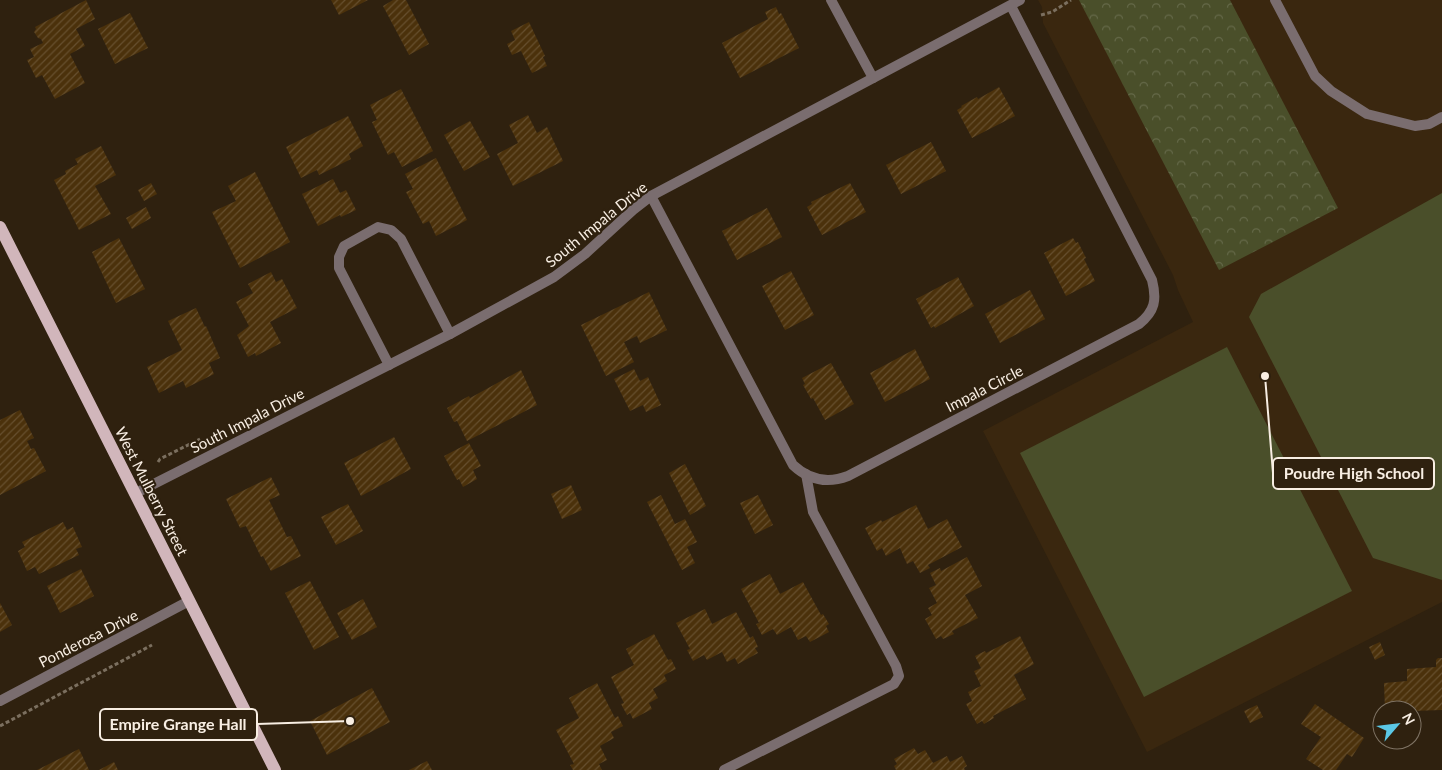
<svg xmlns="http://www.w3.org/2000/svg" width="1442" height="770" viewBox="0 0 1442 770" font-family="Lato,sans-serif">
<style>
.built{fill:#3a270f}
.green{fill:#4a4f2a}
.park{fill:url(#park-crowns)}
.building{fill:url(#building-hatch)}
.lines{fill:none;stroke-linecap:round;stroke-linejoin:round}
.path{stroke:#7b6f5f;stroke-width:3;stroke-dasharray:4 2.5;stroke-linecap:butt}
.lane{stroke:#7a6d6f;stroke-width:10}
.street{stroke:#7a6d6f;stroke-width:10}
.primary{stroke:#d1b6bb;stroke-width:12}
.labels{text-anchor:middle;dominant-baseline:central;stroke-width:4;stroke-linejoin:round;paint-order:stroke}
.street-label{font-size:15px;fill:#f8eee3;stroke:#2f210f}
.leader{fill:none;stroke:#f8eee3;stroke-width:2}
.callout-dot{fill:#f8eee3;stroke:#2f210f;stroke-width:2}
.callout{fill:#2f210f;stroke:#f8eee3;stroke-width:2}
.callout-label{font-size:16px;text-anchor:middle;font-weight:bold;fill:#f8eee3}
</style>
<defs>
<pattern id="park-crowns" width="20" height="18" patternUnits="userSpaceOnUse" patternTransform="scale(1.25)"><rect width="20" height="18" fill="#4a4f2a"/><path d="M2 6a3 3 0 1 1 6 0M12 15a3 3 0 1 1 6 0" fill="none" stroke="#656949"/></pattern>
<pattern id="building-hatch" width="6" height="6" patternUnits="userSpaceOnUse" patternTransform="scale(1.25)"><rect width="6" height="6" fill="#4b310b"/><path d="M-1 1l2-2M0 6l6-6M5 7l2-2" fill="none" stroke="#664f2e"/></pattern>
</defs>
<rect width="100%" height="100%" fill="#2f210f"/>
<path class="built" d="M 1038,0 L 1442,0 L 1442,602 L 1147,752 L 983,431 L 1193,322 L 1178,290 L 1173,275 L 1043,23 L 1042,7 Z"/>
<g class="green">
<path d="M 1442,193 L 1442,580 L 1373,558 L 1249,317 L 1261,294 Z"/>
<path d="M 1227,347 L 1352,591 L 1144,697 L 1020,453 Z"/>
</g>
<path class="park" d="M 1079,0 L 1230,0 L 1338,208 L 1219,270 Z"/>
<g class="building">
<path d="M 86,0 L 95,19 L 76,29 L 85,46 L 70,54 L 85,83 L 55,99 L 42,75 L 36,78 L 27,60 L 34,57 L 30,49 L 43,43 L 41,39 L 38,38 L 34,32 L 36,29 L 35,27 Z"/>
<path d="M 331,0 L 368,0 L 339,15 Z"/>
<path d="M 393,0 L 406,0 L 429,44 L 409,55 L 383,6 Z"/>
<path d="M 776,7 L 779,14 L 781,13 L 799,48 L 740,78 L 722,43 L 768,19 L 765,12 Z"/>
<path d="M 130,13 L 148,48 L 115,64 L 98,29 Z"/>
<path d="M 529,22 L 545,56 L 543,57 L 547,66 L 532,73 L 521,51 L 512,55 L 507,44 L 515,40 L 511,31 Z"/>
<path d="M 999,87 L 1015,116 L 972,138 L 957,110 L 962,107 L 961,106 L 977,97 L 978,99 Z"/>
<path d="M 401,89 L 433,151 L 402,167 L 394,152 L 388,155 L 372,122 L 377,120 L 370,105 Z"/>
<path d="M 528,115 L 537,133 L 547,127 L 563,161 L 513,186 L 497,154 L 518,143 L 509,125 Z"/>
<path d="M 348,116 L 363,146 L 349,154 L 351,159 L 319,175 L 317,170 L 301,178 L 286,147 Z"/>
<path d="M 470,121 L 490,157 L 464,171 L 444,135 Z"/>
<path d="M 931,142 L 946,171 L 901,194 L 886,165 Z"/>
<path d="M 101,146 L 116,175 L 95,186 L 111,214 L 79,230 L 54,180 L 66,174 L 65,171 L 78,164 L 75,159 Z"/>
<path d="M 436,158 L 467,220 L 436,236 L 429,221 L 423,224 L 406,192 L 413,189 L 405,174 Z"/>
<path d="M 255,172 L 290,242 L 240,268 L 212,212 L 236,201 L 228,186 Z"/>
<path d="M 333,179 L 340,193 L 346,190 L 356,210 L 341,217 L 340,215 L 318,226 L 302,194 Z"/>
<path d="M 151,183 L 157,194 L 144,201 L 138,190 Z"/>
<path d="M 850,183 L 866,212 L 822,235 L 807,207 L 812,204 L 811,202 Z"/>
<path d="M 146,207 L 151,218 L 132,229 L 126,218 Z"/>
<path d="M 767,208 L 782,237 L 737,260 L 722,231 Z"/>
<path d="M 119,238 L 145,289 L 116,303 L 92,252 Z"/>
<path d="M 1073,238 L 1076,243 L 1078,242 L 1086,258 L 1084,259 L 1095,281 L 1066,296 L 1044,253 Z"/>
<path d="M 791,271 L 814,315 L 785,330 L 762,286 Z"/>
<path d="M 271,272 L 276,282 L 282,279 L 297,308 L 270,322 L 281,343 L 256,356 L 255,353 L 248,357 L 237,335 L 249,326 L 236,302 L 253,293 L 248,284 Z"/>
<path d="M 958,277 L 974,306 L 935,328 L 934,326 L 931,328 L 916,299 Z"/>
<path d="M 1030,290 L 1045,319 L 1000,343 L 985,314 Z"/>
<path d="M 649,292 L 667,330 L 640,343 L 637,336 L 624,342 L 634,362 L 606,376 L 581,325 Z"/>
<path d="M 196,308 L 205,327 L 206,326 L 220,358 L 209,363 L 214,374 L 186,388 L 183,381 L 159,393 L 147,367 L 182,350 L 168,321 Z"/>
<path d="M 915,349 L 930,379 L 885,402 L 870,373 Z"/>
<path d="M 831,363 L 854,404 L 825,420 L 813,398 L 811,399 L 803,385 L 805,384 L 802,378 Z"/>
<path d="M 634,369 L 640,381 L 648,377 L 661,405 L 646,412 L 643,405 L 630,411 L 614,379 Z"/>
<path d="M 521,370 L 537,405 L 467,441 L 457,421 L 454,422 L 447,408 L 469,396 L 470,398 Z"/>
<path d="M 20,410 L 34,438 L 27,441 L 31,449 L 34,448 L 46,471 L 0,495 L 0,420 Z"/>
<path d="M 394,437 L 411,469 L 361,496 L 344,463 Z"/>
<path d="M 469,443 L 481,466 L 473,470 L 477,479 L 463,487 L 459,479 L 457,480 L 444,456 Z"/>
<path d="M 685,464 L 706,506 L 690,515 L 669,473 Z"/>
<path d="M 271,477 L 280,495 L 269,500 L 287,537 L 291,536 L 301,556 L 271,571 L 263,556 L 261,557 L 246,526 L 240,528 L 226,499 Z"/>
<path d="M 571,485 L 582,510 L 562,519 L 551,494 Z"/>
<path d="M 661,495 L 675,524 L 685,519 L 697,542 L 687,547 L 695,563 L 682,570 L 647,502 Z"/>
<path d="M 758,495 L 773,525 L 755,534 L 740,503 Z"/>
<path d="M 348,504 L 363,531 L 336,545 L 321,517 Z"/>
<path d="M 916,505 L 928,529 L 947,519 L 962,547 L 928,565 L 930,568 L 920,573 L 913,561 L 907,564 L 900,548 L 886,556 L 882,548 L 877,551 L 865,528 L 881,520 L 882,522 Z"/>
<path d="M 63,522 L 67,530 L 73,527 L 82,547 L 76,549 L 79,555 L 39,574 L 35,567 L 27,571 L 18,551 L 25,547 L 22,542 Z"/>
<path d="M 967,557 L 982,586 L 965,595 L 978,618 L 952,631 L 954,634 L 943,639 L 941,636 L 936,639 L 925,619 L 932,615 L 928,608 L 937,603 L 929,588 L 936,585 L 930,573 L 940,568 L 941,571 Z"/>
<path d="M 81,569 L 94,596 L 60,613 L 47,586 Z"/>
<path d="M 770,574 L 780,594 L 803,582 L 821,615 L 823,614 L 829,624 L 826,626 L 829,632 L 810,642 L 806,636 L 798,640 L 791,627 L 777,635 L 773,629 L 762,635 L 756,624 L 759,623 L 741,589 Z"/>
<path d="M 310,581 L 339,637 L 314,650 L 285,593 Z"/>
<path d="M 363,599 L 377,627 L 352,640 L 337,613 Z"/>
<path d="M 0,603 L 12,625 L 0,632 Z"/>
<path d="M 705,609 L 712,624 L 736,612 L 750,638 L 753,636 L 758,647 L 755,648 L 758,653 L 738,664 L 735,658 L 727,662 L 722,652 L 707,660 L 704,655 L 693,661 L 687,650 L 690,649 L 676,623 Z"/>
<path d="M 654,634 L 668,660 L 671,659 L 676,669 L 664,675 L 667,681 L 653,689 L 658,698 L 649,703 L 652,709 L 633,719 L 630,713 L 627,715 L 621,704 L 624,703 L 611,677 L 634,665 L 626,649 Z"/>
<path d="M 1020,636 L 1034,664 L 1014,675 L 1026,699 L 993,716 L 994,718 L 984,724 L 982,721 L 977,724 L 966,704 L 972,701 L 968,692 L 981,686 L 974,671 L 981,668 L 975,656 L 985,651 L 986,653 Z"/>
<path d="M 1380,642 L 1385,655 L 1375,660 L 1369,647 Z"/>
<path d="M 1438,658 L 1442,658 L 1442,710 L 1412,711 L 1412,710 L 1385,710 L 1384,683 L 1407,681 L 1407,669 L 1436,667 L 1436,660 Z"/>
<path d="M 597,683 L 615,718 L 618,716 L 623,726 L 611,732 L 614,738 L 600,746 L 607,760 L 599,764 L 602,770 L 573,770 L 570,765 L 574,764 L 556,730 L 579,718 L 569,698 Z"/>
<path d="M 372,688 L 390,722 L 327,755 L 310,721 Z"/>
<path d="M 1315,704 L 1364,738 L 1352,757 L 1347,754 L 1336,770 L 1323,770 L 1306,759 L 1321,737 L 1301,724 Z"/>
<path d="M 1257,705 L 1263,717 L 1250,723 L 1244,711 Z"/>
<path d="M 914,748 L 918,754 L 925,750 L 933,763 L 947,756 L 950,762 L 962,756 L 967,766 L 964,768 L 965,770 L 896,770 L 894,766 L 897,764 L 894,759 Z"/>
<path d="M 79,749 L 89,770 L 37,770 Z"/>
<path d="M 427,761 L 432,770 L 409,770 Z"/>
<path d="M 114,762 L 118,770 L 99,770 Z"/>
</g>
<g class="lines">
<g class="path">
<path d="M 1041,15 L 1052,12 L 1071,0"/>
<path d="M 158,462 L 160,459 L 200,439"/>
<path d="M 0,726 L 152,645"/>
</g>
<g class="lane">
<path d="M 1275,0 L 1315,76 L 1331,91 L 1367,114 L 1415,126 L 1429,124 L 1442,117"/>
<path d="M 389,365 L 339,268 L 339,257 L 344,246 L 378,227 L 391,230 L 401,239 L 450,334"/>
<path d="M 724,770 L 894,684 L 899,676 L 896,666 L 813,512 L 806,474"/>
</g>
<g class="street">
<path d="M 831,0 L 873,78"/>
<path d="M 651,196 L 793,465 C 809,480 827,484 848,476 L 1139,324 C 1155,311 1157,300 1152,280 L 1011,6"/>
<path d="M 136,493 L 450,334 L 554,277 L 585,254 L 633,210 L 651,196 L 1020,0"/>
<path d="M 0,701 L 189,601"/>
</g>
<path class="primary" d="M 0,227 L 275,770"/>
</g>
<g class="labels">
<g class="street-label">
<text transform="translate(596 224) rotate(-39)">South Impala Drive</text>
<text transform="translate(984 388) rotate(-27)">Impala Circle</text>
<text transform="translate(247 420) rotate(-27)">South Impala Drive</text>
<text transform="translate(152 491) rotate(63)">West Mulberry Street</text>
<text transform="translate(88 638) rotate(-27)">Ponderosa Drive</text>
</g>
</g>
<path class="leader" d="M1265 376L1273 473M350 721L257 724"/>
<g class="callout-dot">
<circle cx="1265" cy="376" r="5"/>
<circle cx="350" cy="721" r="5"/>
</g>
<g class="callout">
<rect x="1273" y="458" width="161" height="31" rx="5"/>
<rect x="100" y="709" width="157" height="31" rx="5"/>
</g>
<g class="callout-label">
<text x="1354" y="479">Poudre High School</text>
<text x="178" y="730">Empire Grange Hall</text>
</g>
<g transform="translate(1397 725) rotate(62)"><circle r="24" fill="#2f210f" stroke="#7f7364"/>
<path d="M0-4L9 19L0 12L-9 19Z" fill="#5bc8e6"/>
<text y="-8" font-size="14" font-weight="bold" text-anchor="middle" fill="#f8eee3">N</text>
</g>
</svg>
